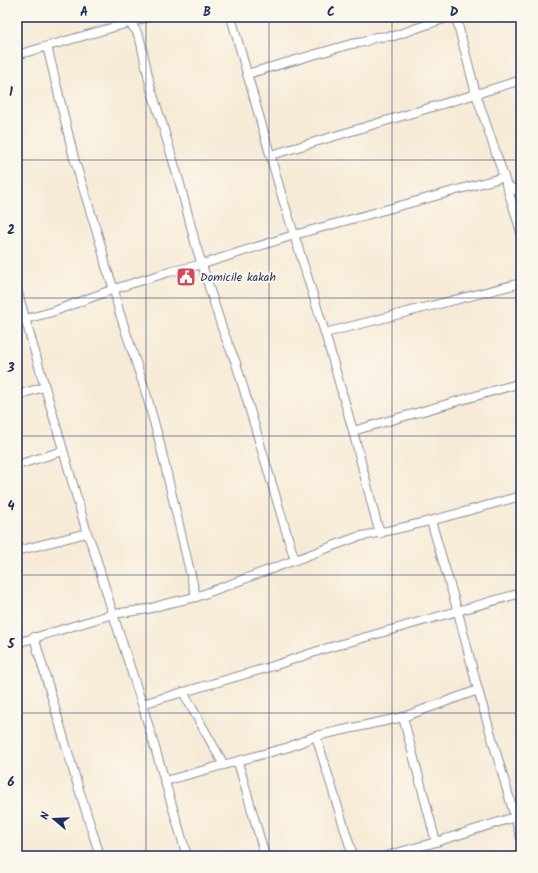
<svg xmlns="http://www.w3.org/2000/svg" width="538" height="873" viewBox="0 0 538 873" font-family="Kalam,sans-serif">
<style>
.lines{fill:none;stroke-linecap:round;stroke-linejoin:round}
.minor-casing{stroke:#898d9a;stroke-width:10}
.minor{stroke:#fff;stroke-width:8}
.grid{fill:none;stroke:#1b2f5e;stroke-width:1;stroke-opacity:0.55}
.labels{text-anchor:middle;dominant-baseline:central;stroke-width:4;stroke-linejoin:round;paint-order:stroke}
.poi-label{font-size:12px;fill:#1b2f5e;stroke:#fbf7ec;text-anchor:start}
.neatline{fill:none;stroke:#1b2f5e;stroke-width:1.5}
.grid-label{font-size:13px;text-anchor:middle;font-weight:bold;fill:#1b2f5e}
</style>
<rect width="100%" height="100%" fill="#fbf7ec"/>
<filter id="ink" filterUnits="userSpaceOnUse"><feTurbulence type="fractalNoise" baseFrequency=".025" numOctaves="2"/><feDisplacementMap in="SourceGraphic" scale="8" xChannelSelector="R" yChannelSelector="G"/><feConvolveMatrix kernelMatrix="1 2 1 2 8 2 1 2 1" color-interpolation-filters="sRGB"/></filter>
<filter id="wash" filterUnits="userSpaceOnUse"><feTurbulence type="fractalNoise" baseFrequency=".012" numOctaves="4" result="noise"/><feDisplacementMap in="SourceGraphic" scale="16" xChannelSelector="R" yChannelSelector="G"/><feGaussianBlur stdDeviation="0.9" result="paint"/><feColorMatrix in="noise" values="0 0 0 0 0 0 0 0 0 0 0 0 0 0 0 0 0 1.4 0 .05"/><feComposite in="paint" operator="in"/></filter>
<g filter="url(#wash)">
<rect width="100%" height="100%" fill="#f7ebd7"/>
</g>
<g filter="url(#ink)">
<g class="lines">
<defs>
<g id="minor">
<path d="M 127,17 L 129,23 L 135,29 L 140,39 L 151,89 L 161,120 L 180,184 L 196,246 L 222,328 L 229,346 L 236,363 L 291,548 L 295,560"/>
<path d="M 231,17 L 281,193 L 325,333 L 353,431 L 377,524 L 381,533"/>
<path d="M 456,17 L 476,94 L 504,177 L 521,232"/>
<path d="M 47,46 L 74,158 L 102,249 L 106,267 L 114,289 L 119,311 L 146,393 L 159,440 L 196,597"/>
<path d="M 17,55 L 149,17"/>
<path d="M 247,74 L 351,44 L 364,42 L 375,37 L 394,36 L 449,17"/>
<path d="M 271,155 L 476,94 L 521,80"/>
<path d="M 506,185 L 521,193"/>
<path d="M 17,290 L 87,533 L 93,548 L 113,614 L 142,704 L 187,856"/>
<path d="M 17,320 L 25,319 L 52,312 L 114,289 L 169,272 L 203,264 L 294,235 L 504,177"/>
<path d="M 325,333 L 521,283"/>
<path d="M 17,395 L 44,387"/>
<path d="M 353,431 L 521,383"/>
<path d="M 17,465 L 63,451"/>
<path d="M 431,521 L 458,612 L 478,690 L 521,838"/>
<path d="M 17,551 L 87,533"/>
<path d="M 34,637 L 77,783 L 100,856"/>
<path d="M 17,643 L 113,614 L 148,609 L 165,604 L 196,597 L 357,537 C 413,527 467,511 521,496"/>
<path d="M 183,692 L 224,765"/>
<path d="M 142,704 L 270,667 L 324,649 L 521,593"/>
<path d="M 403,717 L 436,842"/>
<path d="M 316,736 L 353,856"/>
<path d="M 238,762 L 265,856"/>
<path d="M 165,781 L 289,747 L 316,736 L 403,717 L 478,690"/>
<path d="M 386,856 L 436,842 L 521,815"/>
</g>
</defs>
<use href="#minor" class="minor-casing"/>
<use href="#minor" class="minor"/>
</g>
</g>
<path class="grid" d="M 146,17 L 146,856M 269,17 L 269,856M 392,17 L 392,856M 17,160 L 521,160M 17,298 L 521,298M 17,436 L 521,436M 17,575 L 521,575M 17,713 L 521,713"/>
<defs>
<symbol id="civic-square" viewBox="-11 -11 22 22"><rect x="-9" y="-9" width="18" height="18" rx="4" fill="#d1495b" stroke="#fbf7ec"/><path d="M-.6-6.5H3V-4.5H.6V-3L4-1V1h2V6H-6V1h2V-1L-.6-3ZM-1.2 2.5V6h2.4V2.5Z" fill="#fff"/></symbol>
</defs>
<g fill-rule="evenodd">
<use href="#civic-square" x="175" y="266" width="22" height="22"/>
</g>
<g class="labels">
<g class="poi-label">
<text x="200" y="277">Domicile kakah</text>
</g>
</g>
<rect width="538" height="873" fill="none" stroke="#fbf7ec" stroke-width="44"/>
<g transform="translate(54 819) rotate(289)" stroke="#fbf7ec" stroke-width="3" paint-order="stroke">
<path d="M0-3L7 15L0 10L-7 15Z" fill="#1b2f5e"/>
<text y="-6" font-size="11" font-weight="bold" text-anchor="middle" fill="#1b2f5e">N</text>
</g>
<rect x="22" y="22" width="494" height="829" class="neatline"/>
<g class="grid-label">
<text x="84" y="16">A</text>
<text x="207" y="16">B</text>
<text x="331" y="16">C</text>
<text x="454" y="16">D</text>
<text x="11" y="96">1</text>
<text x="11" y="234">2</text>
<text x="11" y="372">3</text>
<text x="11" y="510">4</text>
<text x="11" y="648">5</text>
<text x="11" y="786">6</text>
</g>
</svg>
